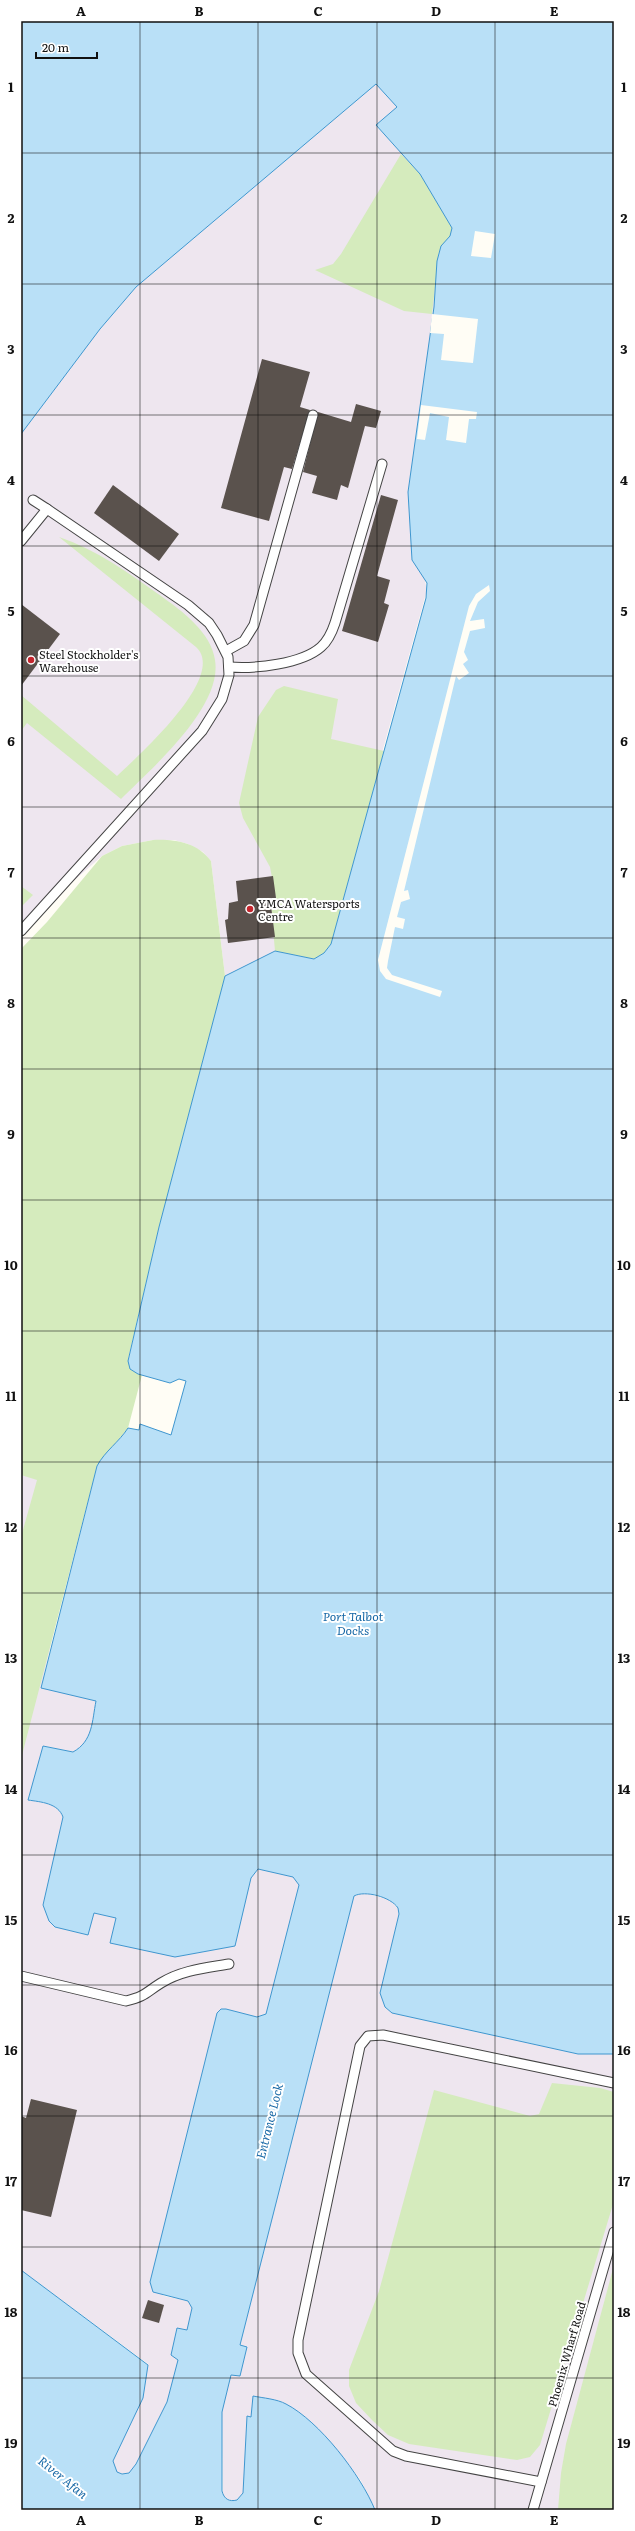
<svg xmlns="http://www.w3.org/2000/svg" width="635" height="2531" viewBox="0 0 635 2531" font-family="Literata,serif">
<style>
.industrial{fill:#eee6ef}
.green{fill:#d5ebbd}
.water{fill:#b9e0f7;stroke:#3f96cf}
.pier{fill:#fffdf5}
.building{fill:#5a524d}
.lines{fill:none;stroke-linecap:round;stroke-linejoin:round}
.service-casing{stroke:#444;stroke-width:11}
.service{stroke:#fff;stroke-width:9}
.grid{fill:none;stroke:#111;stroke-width:1;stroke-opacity:0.55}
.poi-dot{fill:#c4262e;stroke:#fff;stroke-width:1.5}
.labels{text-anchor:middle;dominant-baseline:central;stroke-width:4;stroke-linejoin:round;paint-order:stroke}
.poi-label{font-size:11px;fill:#111;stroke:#fff;text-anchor:start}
.street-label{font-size:11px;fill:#111;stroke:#fff}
.water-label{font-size:12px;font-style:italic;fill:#1768a6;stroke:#fff}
.neatline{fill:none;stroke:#111;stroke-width:1.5}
.grid-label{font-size:13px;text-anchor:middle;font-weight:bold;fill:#111}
</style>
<rect width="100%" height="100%" fill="#fffdf5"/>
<g class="industrial">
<path d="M 376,84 L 398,107 L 376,125 L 420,174 L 437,261 L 434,307 L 408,492 L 412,560 L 424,576 L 427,590 L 340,905 L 275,952 L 225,976 L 211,861 L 203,852 L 188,844 L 174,840 L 153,840 L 122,846 L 102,856 L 44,907 L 21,931 L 21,434 L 100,329 L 136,287 Z"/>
<path d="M 21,1412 L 100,1434 L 41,1687 L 96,1701 L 90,1735 L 86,1742 L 74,1752 L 44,1746 L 28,1799 L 52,1805 L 61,1811 L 63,1817 L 43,1905 L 55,1927 L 87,1935 L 94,1913 L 116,1918 L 111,1943 L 181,1956 L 235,1946 L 251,1878 L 258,1869 L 293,1877 L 299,1885 L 266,2014 L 257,2017 L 226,2009 L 221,2009 L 217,2013 L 150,2282 L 164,2296 L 188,2301 L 192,2308 L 187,2331 L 177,2329 L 178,2360 L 167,2402 L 132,2471 L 126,2474 L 117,2472 L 113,2461 L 143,2398 L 148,2364 L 21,2270 Z"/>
<path d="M 365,1893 L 390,1900 L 398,1908 L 399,1914 L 380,1993 L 385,2007 L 392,2013 L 578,2054 L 614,2054 L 614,2510 L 375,2510 L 361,2481 L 350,2466 L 284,2403 L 254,2396 L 251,2417 L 247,2416 L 243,2493 L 240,2498 L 234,2501 L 227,2499 L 223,2495 L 222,2412 L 231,2374 L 240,2376 L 247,2347 L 240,2345 L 352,1900 L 354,1896 Z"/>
</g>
<g class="green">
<path d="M 401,154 L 420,174 L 452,228 L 450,236 L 439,252 L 432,314 L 404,311 L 315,270 L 333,264 L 341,254 Z"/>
<path d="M 59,537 C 97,550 129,573 161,596 C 182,611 211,632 215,660 C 223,707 151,769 121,799 L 27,723 L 21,731 L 21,695 L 117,776 C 138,756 228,676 196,647 Z"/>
<path d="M 284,686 L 338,699 L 331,739 L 384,751 L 331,944 L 324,953 L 314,959 L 275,951 L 271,906 L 277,904 L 270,867 L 243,818 L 239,803 L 258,717 L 276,690 Z"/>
<path d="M 153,840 C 174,839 197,842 211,861 L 225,976 L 159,1227 L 129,1355 L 128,1361 L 138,1374 L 142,1375 L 128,1428 L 97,1466 L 21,1759 L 21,1537 L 37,1480 L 21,1475 L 21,949 L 47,922 L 102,856 L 122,846 Z"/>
<path d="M 21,886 L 33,895 L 21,907 Z"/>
<path d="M 552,2083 L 600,2088 L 614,2092 L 614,2201 L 540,2445 L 530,2457 L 517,2460 L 409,2444 L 388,2435 L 372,2420 L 356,2403 L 349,2386 L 349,2370 L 379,2291 L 434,2090 L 530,2116 L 539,2114 Z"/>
<path d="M 614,2265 L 614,2510 L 558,2510 L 561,2473 L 566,2444 Z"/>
</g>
<path class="water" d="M 21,21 L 614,21 L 614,2054 L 578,2054 L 392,2013 L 385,2007 L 380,1993 L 399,1914 L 398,1908 C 391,1897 365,1890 354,1896 L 240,2345 L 247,2347 L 240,2376 L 231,2375 L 222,2412 L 222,2491 C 224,2499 229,2502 237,2500 L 243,2493 L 247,2416 L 251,2417 L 253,2396 C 263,2398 277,2399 286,2404 C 319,2421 361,2475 375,2510 L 21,2510 L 21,2270 L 148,2365 L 143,2398 L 113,2461 L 117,2472 L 122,2474 L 129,2473 L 136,2464 L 167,2402 L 178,2360 L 171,2355 L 177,2328 L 187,2330 L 192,2308 L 188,2301 L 153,2292 L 150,2282 L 217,2013 L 221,2009 L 226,2009 L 257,2017 L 266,2014 L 299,1885 L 293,1877 L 258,1869 L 251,1878 L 235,1946 L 175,1957 L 110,1943 L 116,1918 L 94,1913 L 88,1935 L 55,1927 L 49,1921 L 43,1905 L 63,1817 C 58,1803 41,1802 28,1800 L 43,1746 L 73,1752 C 93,1741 92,1721 96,1701 L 41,1688 L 97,1466 C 105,1451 119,1442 128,1428 L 139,1430 L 140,1424 L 171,1435 L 186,1381 L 179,1379 L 170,1383 L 138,1374 L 130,1369 L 128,1361 L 159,1227 L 225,976 L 275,951 L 314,959 L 324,953 L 331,944 L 426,598 L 427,583 L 412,560 L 408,492 L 434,307 L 437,261 L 441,246 L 450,236 L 452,228 L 420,174 L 376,125 L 397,107 L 376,84 L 136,287 L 100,329 L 21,434 Z"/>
<g class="pier">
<path d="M 475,231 L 495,234 L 491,258 L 471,256 Z"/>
<path d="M 432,314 L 478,319 L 473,363 L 441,360 L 444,334 L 430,333 Z"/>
<path d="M 421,405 L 477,412 L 476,419 L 469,419 L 466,443 L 446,440 L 449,417 L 430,413 L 425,440 L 417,439 Z"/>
<path d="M 489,585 L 490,591 L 478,602 L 470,621 L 484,619 L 485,628 L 470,631 L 464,652 L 468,660 L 463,664 L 469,673 L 459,680 L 456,676 L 404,891 L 408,890 L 410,899 L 401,902 L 397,917 L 405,919 L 403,929 L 395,927 L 388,961 L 387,968 L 392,975 L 442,991 L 440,997 L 386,979 L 380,971 L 378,960 L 469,606 L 476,594 Z"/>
</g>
<g class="building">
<path d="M 262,359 L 310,372 L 300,407 L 310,410 L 292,469 L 284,467 L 269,521 L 221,508 Z"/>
<path d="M 356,404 L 381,411 L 376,428 L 365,426 L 348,488 L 341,485 L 337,500 L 312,493 L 317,476 L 303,472 L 318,412 L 351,422 Z"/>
<path d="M 113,485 L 179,534 L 159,561 L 94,513 Z"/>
<path d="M 381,495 L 398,500 L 377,576 L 390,580 L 384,603 L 389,605 L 378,642 L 342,631 Z"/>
<path d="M 21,604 L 60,634 L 21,686 Z"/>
<path d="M 273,876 L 276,898 L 270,898 L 275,937 L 228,943 L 225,920 L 228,919 L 229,903 L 238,901 L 236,881 Z"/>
<path d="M 31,2099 L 77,2110 L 51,2217 L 21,2210 L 21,2116 L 26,2118 Z"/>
<path d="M 148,2300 L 164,2305 L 159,2323 L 142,2318 Z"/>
</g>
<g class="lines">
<defs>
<g id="service">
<path d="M 33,500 L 47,509"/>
<path d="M 21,541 L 47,509 L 188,605 L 209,623 L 217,635 L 228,657 L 229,675 L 222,699 L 202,731 L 21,931"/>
<path d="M 226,651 L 244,641 L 254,625 L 313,415"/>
<path d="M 229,667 C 255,669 302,664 321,647 C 328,641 332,632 335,623 L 382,464"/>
<path d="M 21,1976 L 126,2001 C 146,1996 145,1993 161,1983 C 182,1970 206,1968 229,1964"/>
<path d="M 541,2482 L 406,2456 L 393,2451 L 306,2374 L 298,2353 L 298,2340 L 360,2046 L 368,2036 L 383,2035 L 614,2083"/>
<path d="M 533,2510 L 614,2232"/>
</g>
</defs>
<use href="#service" class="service-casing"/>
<use href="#service" class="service"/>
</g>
<path class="grid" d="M 140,21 L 140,2510M 258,21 L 258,2510M 377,21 L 377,2510M 495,21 L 495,2510M 21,153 L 614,153M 21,284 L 614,284M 21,415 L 614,415M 21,546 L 614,546M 21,676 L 614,676M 21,807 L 614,807M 21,938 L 614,938M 21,1069 L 614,1069M 21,1200 L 614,1200M 21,1331 L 614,1331M 21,1462 L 614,1462M 21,1593 L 614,1593M 21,1724 L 614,1724M 21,1855 L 614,1855M 21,1985 L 614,1985M 21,2116 L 614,2116M 21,2247 L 614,2247M 21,2378 L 614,2378"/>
<g class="poi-dot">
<circle cx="31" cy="660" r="4"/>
<circle cx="250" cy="909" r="4"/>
</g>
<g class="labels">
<g class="poi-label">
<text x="39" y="654">Steel Stockholder's<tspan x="39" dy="13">Warehouse</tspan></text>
<text x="258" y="903">YMCA Watersports<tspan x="258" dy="13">Centre</tspan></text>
</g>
<g class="street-label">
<text transform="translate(566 2354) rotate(-74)">Phoenix Wharf Road</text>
</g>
<g class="water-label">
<text x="353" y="1616">Port Talbot<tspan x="353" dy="14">Docks</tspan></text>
<text transform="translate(269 2121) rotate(-76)">Entrance Lock</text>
<text transform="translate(63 2477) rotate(39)">River Afan</text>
</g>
</g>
<rect width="635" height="2531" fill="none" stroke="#ffffff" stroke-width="44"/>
<path d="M36 52v6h61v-6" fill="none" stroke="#111111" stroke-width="2"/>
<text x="42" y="52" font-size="12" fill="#111111" stroke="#ffffff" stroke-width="3" paint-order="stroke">20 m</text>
<rect x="22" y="22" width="591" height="2487" class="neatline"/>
<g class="grid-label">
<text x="81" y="16">A</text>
<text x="199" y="16">B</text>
<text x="318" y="16">C</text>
<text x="436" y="16">D</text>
<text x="554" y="16">E</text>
<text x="11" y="92">1</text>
<text x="624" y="92">1</text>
<text x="11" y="223">2</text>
<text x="624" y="223">2</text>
<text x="11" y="354">3</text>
<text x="624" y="354">3</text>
<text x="11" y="485">4</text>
<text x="624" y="485">4</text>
<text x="11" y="616">5</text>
<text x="624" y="616">5</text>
<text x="11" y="746">6</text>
<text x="624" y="746">6</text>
<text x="11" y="877">7</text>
<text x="624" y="877">7</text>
<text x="11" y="1008">8</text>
<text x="624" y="1008">8</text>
<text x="11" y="1139">9</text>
<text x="624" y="1139">9</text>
<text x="11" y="1270">10</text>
<text x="624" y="1270">10</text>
<text x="11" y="1401">11</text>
<text x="624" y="1401">11</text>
<text x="11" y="1532">12</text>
<text x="624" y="1532">12</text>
<text x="11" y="1663">13</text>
<text x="624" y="1663">13</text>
<text x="11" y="1794">14</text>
<text x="624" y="1794">14</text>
<text x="11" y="1925">15</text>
<text x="624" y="1925">15</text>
<text x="11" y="2055">16</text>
<text x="624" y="2055">16</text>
<text x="11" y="2186">17</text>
<text x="624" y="2186">17</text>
<text x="11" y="2317">18</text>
<text x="624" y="2317">18</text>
<text x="11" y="2448">19</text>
<text x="624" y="2448">19</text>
<text x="81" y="2525">A</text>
<text x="199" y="2525">B</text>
<text x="318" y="2525">C</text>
<text x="436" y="2525">D</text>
<text x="554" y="2525">E</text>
</g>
</svg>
